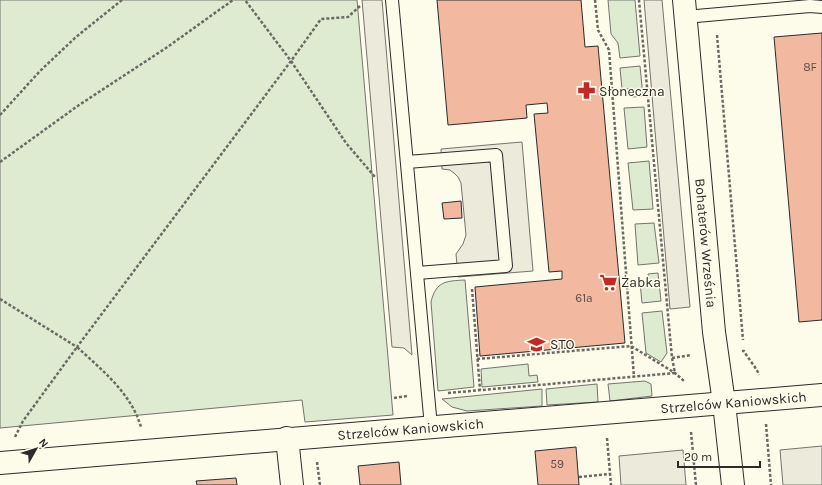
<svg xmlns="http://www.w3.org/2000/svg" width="822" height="485" viewBox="0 0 822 485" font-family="Karla,sans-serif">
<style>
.green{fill:#deebd1;stroke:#74746e}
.parking{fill:#eceadb;stroke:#74746e}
.building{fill:#f2b8a0;stroke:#2b2b2b}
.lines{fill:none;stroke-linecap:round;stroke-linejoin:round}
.service-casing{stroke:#2b2b2b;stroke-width:14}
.minor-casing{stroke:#2b2b2b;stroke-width:24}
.path{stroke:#6a6964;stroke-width:2.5;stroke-dasharray:3 2;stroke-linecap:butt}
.service{stroke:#fdfbea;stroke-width:12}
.minor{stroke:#fdfbea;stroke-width:22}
.labels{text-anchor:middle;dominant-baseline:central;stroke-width:3;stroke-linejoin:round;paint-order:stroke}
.number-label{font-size:12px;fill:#5d4e48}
.poi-label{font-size:14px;fill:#2b2b2b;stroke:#fdfbea;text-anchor:start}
.street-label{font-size:14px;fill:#2b2b2b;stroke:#fdfbea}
</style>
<rect width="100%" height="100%" fill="#fdfbea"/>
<g class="green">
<path d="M 0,0 L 357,0 L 393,415 L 305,422 L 302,400 L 0,428 Z"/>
<path d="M 608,0 L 635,0 L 640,56 L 620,58 L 618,43 L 611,34 Z"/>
<path d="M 640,66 L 643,96 L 633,97 L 632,89 L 622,89 L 620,68 Z"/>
<path d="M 644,107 L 647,147 L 628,149 L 624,108 Z"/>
<path d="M 649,161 L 653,209 L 633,210 L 628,163 Z"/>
<path d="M 654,223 L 659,263 L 638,265 L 635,224 Z"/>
<path d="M 658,273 L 661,301 L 642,303 L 640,282 L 649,281 L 648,274 Z"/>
<path d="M 465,280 L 474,387 L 438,391 L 431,302 C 436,281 446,281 465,280 Z"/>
<path d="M 662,311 L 667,353 L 661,362 L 646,353 L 642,313 Z"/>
<path d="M 528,364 L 529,376 L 537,375 L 538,382 L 482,387 L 481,369 Z"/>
<path d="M 645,381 L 651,384 L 652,396 L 610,401 L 608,384 Z"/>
<path d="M 597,384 L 598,402 L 547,405 L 546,389 Z"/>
<path d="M 542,389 L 542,406 L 467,411 L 452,407 L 442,399 Z"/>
</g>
<g class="parking">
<path d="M 362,0 L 382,0 L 412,355 L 404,348 L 392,347 Z"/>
<path d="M 644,0 L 662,0 L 690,307 L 670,309 Z"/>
<path d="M 522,142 L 533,271 L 458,277 L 456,254 L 463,244 L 466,235 L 461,183 L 458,177 L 454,173 L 450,170 L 442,169 L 441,149 Z"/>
<path d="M 822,446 L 822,485 L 783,485 L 780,450 Z"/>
<path d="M 683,450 L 686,485 L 621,485 L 619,456 Z"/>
</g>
<g class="building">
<path d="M 437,0 L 581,0 L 585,47 L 598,46 L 625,343 L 480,356 L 475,287 L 562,279 L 562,271 L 549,272 L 534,114 L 548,113 L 547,103 L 526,105 L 527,118 L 448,125 Z"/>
<path d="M 822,33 L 822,320 L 799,322 L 774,37 Z"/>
<path d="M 461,201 L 462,218 L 444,219 L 442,203 Z"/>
<path d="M 576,447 L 579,485 L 538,485 L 535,451 Z"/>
<path d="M 399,462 L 401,485 L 360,485 L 358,466 Z"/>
<path d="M 236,478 L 237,485 L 197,485 L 196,481 Z"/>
</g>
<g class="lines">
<defs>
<g id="service">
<path d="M 392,0 L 431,427"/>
<path d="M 685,17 L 810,6 L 822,7"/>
<path d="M 407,162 L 496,155 L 506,266 L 417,273"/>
</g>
<g id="minor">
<path id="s1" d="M 684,0 L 714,332 L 724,403 L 733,485"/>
<path d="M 287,438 L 292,485"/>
<path id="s2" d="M 0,463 L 822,395"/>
</g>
</defs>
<use href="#service" class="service-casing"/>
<use href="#minor" class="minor-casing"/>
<g class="path">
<path d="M 595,0 L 598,30 L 609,50 L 634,377"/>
<path d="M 360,6 L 348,17 L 321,19 L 291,61 L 346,143 L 375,177"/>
<path d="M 717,35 L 743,340"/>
<path d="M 0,115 L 40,71 L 76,37 L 122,0"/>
<path d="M 0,162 L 79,105 L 166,48 L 233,0"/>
<path d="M 472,289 L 480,390"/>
<path d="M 0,299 L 77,347 L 291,61 L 245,0"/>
<path d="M 742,351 L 744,351 C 747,357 758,370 759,375"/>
<path d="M 672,358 L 691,355"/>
<path d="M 477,359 L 631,346 L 675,373 L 684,381"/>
<path d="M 448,393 L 675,373 L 672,358 L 639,0"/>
<path d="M 394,398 L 407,396"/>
<path d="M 766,424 L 771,485"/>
<path d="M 691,432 L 696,485"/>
<path d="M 15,437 L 23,421 L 77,347 C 102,370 131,393 141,427"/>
<path d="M 607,438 L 611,485"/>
<path d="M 317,462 L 320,485"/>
<path d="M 579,477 L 610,474"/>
</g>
<use href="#service" class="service"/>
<use href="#minor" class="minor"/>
</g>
<defs>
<symbol id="pharmacy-bare" viewBox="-9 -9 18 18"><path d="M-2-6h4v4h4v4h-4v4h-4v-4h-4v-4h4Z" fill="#c62828" stroke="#fdfbea" stroke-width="2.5" paint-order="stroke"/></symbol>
<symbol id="supermarket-bare" viewBox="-9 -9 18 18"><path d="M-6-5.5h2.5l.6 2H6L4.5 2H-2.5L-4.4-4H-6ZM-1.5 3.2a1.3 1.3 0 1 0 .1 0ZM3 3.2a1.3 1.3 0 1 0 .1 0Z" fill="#c62828" stroke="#fdfbea" stroke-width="2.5" paint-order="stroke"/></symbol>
<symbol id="school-bare" viewBox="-9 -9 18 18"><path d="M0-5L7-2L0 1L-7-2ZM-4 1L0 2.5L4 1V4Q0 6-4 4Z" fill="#c62828" stroke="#fdfbea" stroke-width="2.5" paint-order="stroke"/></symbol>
</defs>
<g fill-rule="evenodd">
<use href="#pharmacy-bare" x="574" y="78" width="25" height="25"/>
<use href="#supermarket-bare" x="596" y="270" width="25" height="25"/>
<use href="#school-bare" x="524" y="332" width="25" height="25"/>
</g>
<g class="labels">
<g class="number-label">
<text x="810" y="67">8F</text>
<text x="584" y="298">61a</text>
<text x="557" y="464">59</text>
</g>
<g class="poi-label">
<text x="599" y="91">Słoneczna</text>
<text x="621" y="282">Żabka</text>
<text x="550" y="344">STO</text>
</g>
<g class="street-label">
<text stroke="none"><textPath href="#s1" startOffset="244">Bohaterów Września</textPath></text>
<text stroke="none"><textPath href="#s2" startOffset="736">Strzelców Kaniowskich</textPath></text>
<text stroke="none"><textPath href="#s2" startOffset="412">Strzelców Kaniowskich</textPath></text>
</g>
</g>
<g transform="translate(36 449) rotate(51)" stroke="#fdfbea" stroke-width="3" paint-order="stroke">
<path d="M0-3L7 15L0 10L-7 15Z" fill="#2b2b2b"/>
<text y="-6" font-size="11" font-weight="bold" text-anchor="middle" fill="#2b2b2b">N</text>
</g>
<path d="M678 461v6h82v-6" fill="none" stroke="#2b2b2b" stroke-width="2"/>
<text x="684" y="461" font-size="12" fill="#2b2b2b" stroke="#fdfbea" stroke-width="3" paint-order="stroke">20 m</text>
</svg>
